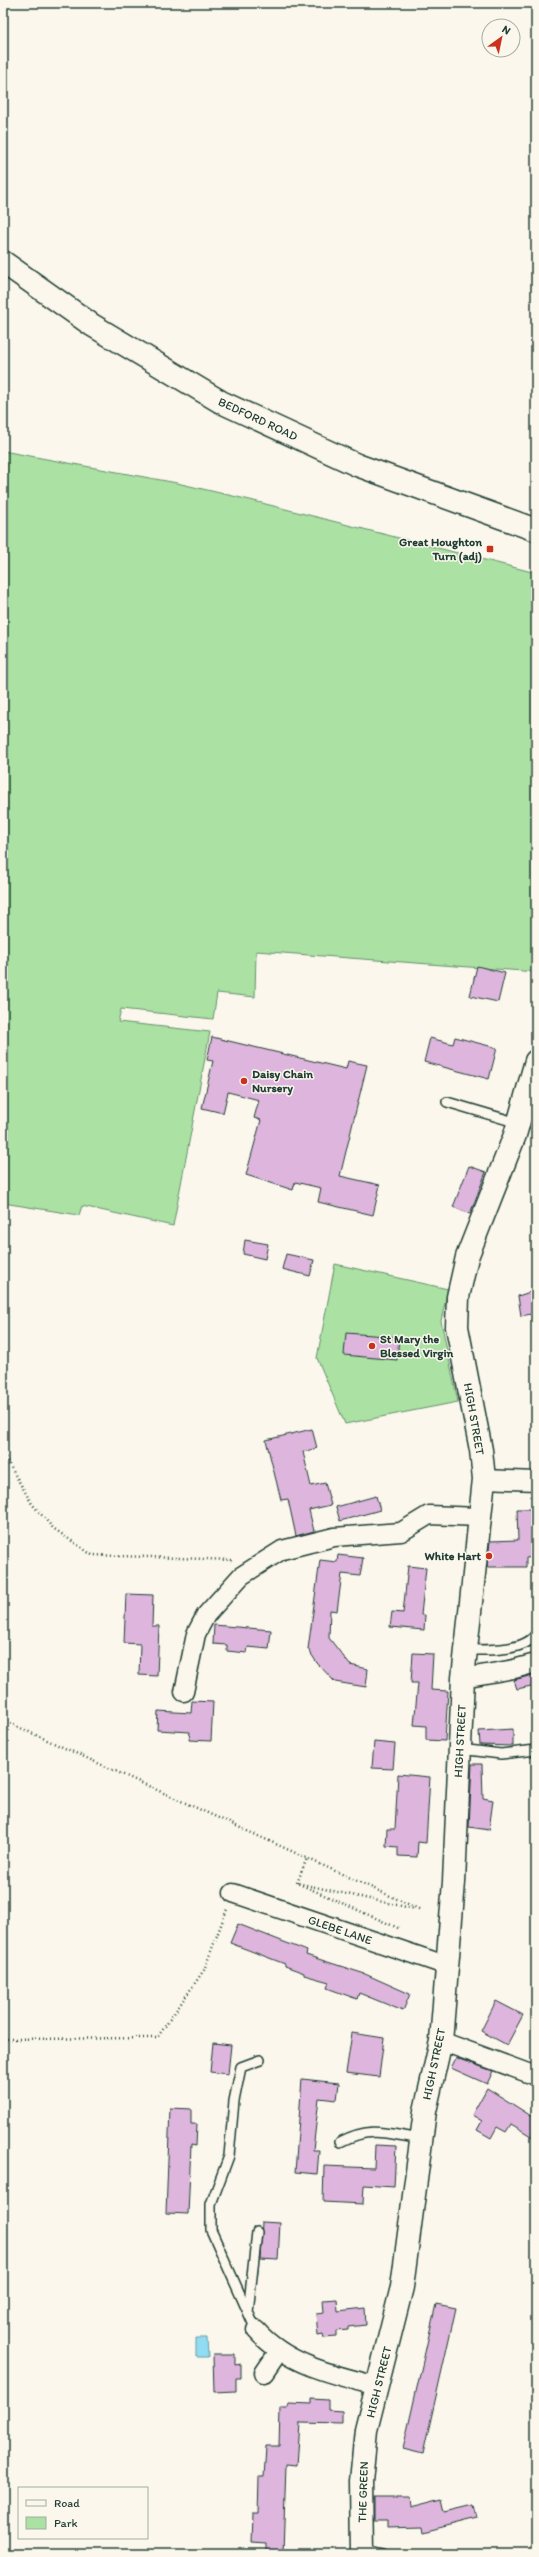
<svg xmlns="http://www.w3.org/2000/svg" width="539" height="2557" viewBox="0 0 539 2557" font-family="Itim,sans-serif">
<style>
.green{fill:#abe1a3;stroke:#658f6c}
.water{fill:#92dcf3;stroke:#649ca7}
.building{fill:#deb5dd;stroke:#1f3d34}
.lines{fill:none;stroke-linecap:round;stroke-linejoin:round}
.service-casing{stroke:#1f3d34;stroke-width:12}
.minor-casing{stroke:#1f3d34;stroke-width:21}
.tertiary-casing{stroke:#1f3d34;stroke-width:25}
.trunk-casing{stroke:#1f3d34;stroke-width:25}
.path{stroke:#1f3d34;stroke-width:2.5;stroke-dasharray:1 3;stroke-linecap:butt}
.service{stroke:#fbf7ec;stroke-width:9}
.minor{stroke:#fbf7ec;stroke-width:18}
.tertiary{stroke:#fbf7ec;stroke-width:22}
.trunk{stroke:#fbf7ec;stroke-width:22}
.poi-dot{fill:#c8321e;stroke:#fbf7ec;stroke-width:1.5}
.labels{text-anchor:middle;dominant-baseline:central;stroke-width:3;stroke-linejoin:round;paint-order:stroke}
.street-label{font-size:12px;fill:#1f3d34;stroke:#fbf7ec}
.poi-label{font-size:12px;font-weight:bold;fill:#1f3d34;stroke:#fbf7ec;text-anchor:end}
</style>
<rect width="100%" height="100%" fill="#fbf7ec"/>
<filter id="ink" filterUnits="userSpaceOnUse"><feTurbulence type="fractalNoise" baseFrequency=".025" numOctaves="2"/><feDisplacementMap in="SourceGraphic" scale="8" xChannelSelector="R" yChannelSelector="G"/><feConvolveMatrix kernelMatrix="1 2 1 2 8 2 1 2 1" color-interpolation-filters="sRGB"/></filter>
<g filter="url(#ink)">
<g class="green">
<path d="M 3,451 L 177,483 L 250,500 L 536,573 L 536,972 L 256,951 L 255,997 L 217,993 L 213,1019 L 121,1009 L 118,1022 L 210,1032 L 173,1226 L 82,1206 L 79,1215 L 3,1203 Z"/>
<path d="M 335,1264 L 448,1289 L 441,1321 L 458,1402 L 345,1424 L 317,1358 Z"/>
</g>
<path class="water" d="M 196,2338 L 207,2338 L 208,2357 L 196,2357 Z"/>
<g class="building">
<path d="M 477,966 L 505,973 L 498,1002 L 470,996 Z"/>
<path d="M 212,1037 L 346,1069 L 348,1061 L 367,1065 L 340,1176 L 380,1185 L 373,1215 L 318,1202 L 321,1188 L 295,1182 L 293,1190 L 246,1175 L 261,1120 L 254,1118 L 259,1100 L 228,1092 L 223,1113 L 202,1108 L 213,1061 L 207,1060 Z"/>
<path d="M 455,1037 L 497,1048 L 489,1079 L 424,1062 L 430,1038 L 453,1044 Z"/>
<path d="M 469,1166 L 486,1172 L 470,1214 L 453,1207 Z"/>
<path d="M 245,1240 L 268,1244 L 265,1259 L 243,1254 Z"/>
<path d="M 286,1254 L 314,1260 L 310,1276 L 282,1269 Z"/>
<path d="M 536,1290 L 536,1313 L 521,1316 L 518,1296 Z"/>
<path d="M 346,1333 L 399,1337 L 397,1360 L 344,1355 Z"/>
<path d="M 312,1429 L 317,1448 L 303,1452 L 311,1486 L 325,1483 L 331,1505 L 309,1510 L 314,1531 L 296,1536 L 288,1499 L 281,1500 L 266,1440 Z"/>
<path d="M 376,1496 L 380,1510 L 340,1521 L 336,1507 Z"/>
<path d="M 517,1509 L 533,1509 L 534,1557 L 526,1558 L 526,1567 L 487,1567 L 490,1541 L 518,1540 Z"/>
<path d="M 338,1555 L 363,1558 L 360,1576 L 342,1574 L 337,1611 L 330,1610 L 329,1638 L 350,1665 L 368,1669 L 366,1687 L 335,1682 L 317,1663 L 308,1649 L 320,1560 L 337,1562 Z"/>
<path d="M 408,1566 L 426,1568 L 421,1615 L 425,1615 L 424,1630 L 390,1627 L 392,1612 L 403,1613 Z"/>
<path d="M 126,1594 L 153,1595 L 152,1626 L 159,1626 L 157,1676 L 139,1675 L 140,1644 L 124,1643 Z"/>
<path d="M 214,1625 L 271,1630 L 269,1649 L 248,1647 L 247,1653 L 227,1651 L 227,1645 L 213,1644 Z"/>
<path d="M 413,1653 L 433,1654 L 431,1690 L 448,1691 L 445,1741 L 426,1740 L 426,1726 L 414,1725 L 418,1683 L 411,1683 Z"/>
<path d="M 536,1674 L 536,1685 L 517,1689 L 514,1680 Z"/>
<path d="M 192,1701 L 213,1702 L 211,1741 L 189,1740 L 190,1732 L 157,1730 L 158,1711 L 191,1713 Z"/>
<path d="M 513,1729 L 513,1746 L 480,1745 L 479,1731 Z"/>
<path d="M 374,1742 L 395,1744 L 393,1769 L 372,1768 Z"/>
<path d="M 472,1764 L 482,1764 L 483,1798 L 493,1800 L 489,1830 L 469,1827 Z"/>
<path d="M 398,1774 L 430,1777 L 426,1843 L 418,1842 L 417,1857 L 398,1856 L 398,1847 L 386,1846 L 387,1829 L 395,1829 Z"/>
<path d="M 238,1924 L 307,1951 L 306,1955 L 365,1974 L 410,1994 L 403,2011 L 359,1993 L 357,1999 L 327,1988 L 329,1982 L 304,1975 L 304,1973 L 285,1966 L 285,1964 L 230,1943 Z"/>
<path d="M 496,2001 L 523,2015 L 507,2045 L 481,2031 Z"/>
<path d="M 352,2033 L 384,2038 L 379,2077 L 346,2073 Z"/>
<path d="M 213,2043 L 231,2045 L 228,2074 L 210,2072 Z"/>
<path d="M 456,2058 L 493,2071 L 487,2084 L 451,2068 Z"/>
<path d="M 302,2079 L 339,2083 L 337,2100 L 319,2098 L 313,2150 L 319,2150 L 317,2174 L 295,2172 Z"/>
<path d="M 487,2088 L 536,2119 L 536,2139 L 511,2124 L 506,2132 L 497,2127 L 491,2138 L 477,2130 L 482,2121 L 472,2115 Z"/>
<path d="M 170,2108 L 191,2109 L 191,2124 L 197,2124 L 196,2146 L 191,2145 L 188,2214 L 166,2213 Z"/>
<path d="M 375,2145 L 396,2146 L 394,2187 L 364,2185 L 363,2204 L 323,2202 L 324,2166 L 374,2168 Z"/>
<path d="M 262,2222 L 280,2223 L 278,2260 L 260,2259 Z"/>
<path d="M 337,2299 L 338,2311 L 365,2308 L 366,2325 L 348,2327 L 348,2330 L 337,2331 L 337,2337 L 324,2338 L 323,2334 L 318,2335 L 316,2314 L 324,2313 L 323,2300 Z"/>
<path d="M 436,2304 L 456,2308 L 423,2454 L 403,2449 Z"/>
<path d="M 213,2355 L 235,2355 L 235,2365 L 241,2364 L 241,2378 L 236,2378 L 236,2391 L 214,2392 Z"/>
<path d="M 312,2399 L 328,2400 L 328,2410 L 342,2411 L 342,2424 L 300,2423 L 297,2465 L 286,2464 L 283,2554 L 266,2554 L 266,2544 L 251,2543 L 252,2514 L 258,2514 L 259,2477 L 264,2477 L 266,2446 L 279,2446 L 280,2408 L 287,2408 L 288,2403 L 312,2404 Z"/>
<path d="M 374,2498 L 410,2498 L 411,2507 L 442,2499 L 445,2512 L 474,2505 L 477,2518 L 422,2532 L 421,2526 L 387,2527 L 387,2520 L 374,2520 Z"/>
</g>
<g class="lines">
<defs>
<g id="service">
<path d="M 447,1102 L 518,1123"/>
<path d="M 466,1650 C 485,1650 525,1652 536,1634"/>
<path d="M 460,1749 L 501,1754 L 536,1750"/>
<path d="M 340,2142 C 372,2125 387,2134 421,2139"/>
<path d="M 248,2312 L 211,2230 L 211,2204 L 229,2156 L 234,2101 L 241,2067 L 260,2060"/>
<path d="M 256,2330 L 248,2312 L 257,2232"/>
<path d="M 362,2550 L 384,2554"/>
</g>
<g id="minor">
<path d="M 484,1479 L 536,1481"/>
<path d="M 463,1678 L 514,1669 L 536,1663"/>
<path d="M 184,1692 L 196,1634 L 206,1615 L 241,1576 L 282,1550 L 334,1537 L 401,1532 L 429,1515 L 479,1517"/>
<path d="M 233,1893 L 448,1966"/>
<path d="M 441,2041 L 536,2076"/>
<path d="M 256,2330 C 287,2365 334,2375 378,2386"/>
<path d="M 264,2373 L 279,2351"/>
</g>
<path id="tertiary" d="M 362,2554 L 361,2481 L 366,2430 L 402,2287 L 425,2111 L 441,2041 L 454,1882 L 463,1678 L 484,1479 L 481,1450 L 457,1327 L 458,1297 L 467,1257 L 515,1135 L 536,1061"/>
<path id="trunk" d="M 3,262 L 92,325 L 221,402 L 357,465 L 536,530"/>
</defs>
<use href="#service" class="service-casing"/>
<use href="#minor" class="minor-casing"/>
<use href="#tertiary" class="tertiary-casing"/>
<use href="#trunk" class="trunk-casing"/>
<g class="path">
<path d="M 3,1454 L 32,1504 L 53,1528 L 92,1555 L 233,1560"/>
<path d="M 3,1720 L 421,1910"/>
<path d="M 297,1883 L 307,1858"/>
<path d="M 398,1928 L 297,1883 L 415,1909"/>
<path d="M 3,2039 L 157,2038 L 204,1970 L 227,1909"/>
</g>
<use href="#service" class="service"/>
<use href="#minor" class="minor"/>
<use href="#tertiary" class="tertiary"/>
<use href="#trunk" class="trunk"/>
</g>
</g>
<g class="poi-dot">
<rect x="486" y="545" width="8" height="8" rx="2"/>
<circle cx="244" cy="1081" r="4"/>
<circle cx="372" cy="1346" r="4"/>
<circle cx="489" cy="1556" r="4"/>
</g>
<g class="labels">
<g class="street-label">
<text transform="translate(258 419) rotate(25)">BEDFORD ROAD</text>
<text transform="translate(474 1419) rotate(80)">HIGH STREET</text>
<text transform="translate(460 1741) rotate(-87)">HIGH STREET</text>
<text transform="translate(340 1930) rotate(19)">GLEBE LANE</text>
<text transform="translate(434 2064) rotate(-78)">HIGH STREET</text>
<text transform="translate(379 2382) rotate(-76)">HIGH STREET</text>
<text transform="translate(363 2492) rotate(-88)">THE GREEN</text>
</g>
<g class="poi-label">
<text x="482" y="542">Great Houghton<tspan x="482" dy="14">Turn (adj)</tspan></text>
<text x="252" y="1074" text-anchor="start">Daisy Chain<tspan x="252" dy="14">Nursery</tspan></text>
<text x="380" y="1339" text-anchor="start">St Mary the<tspan x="380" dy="14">Blessed Virgin</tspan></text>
<text x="481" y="1556">White Hart</text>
</g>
</g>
<rect width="539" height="2557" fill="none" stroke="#fbf7ec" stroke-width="16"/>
<rect x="8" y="8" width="523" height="2541" fill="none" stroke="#1f3d34" stroke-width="1.5" filter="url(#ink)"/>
<rect x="18" y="2487" width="130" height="52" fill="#fbf7ec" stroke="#a3ada2"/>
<rect x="26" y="2500" width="20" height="6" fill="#fbf7ec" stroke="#a3ada2"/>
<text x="54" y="2507" font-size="12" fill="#1f3d34">Road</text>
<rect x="26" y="2517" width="20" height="12" fill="#abe1a3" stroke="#a3ada2"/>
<text x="54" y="2527" font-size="12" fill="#1f3d34">Park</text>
<g transform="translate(501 38) rotate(33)"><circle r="19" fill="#fbf7ec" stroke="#a3ada2"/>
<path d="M0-3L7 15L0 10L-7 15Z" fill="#c8321e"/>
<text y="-6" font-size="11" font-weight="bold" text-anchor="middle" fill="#1f3d34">N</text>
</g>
</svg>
